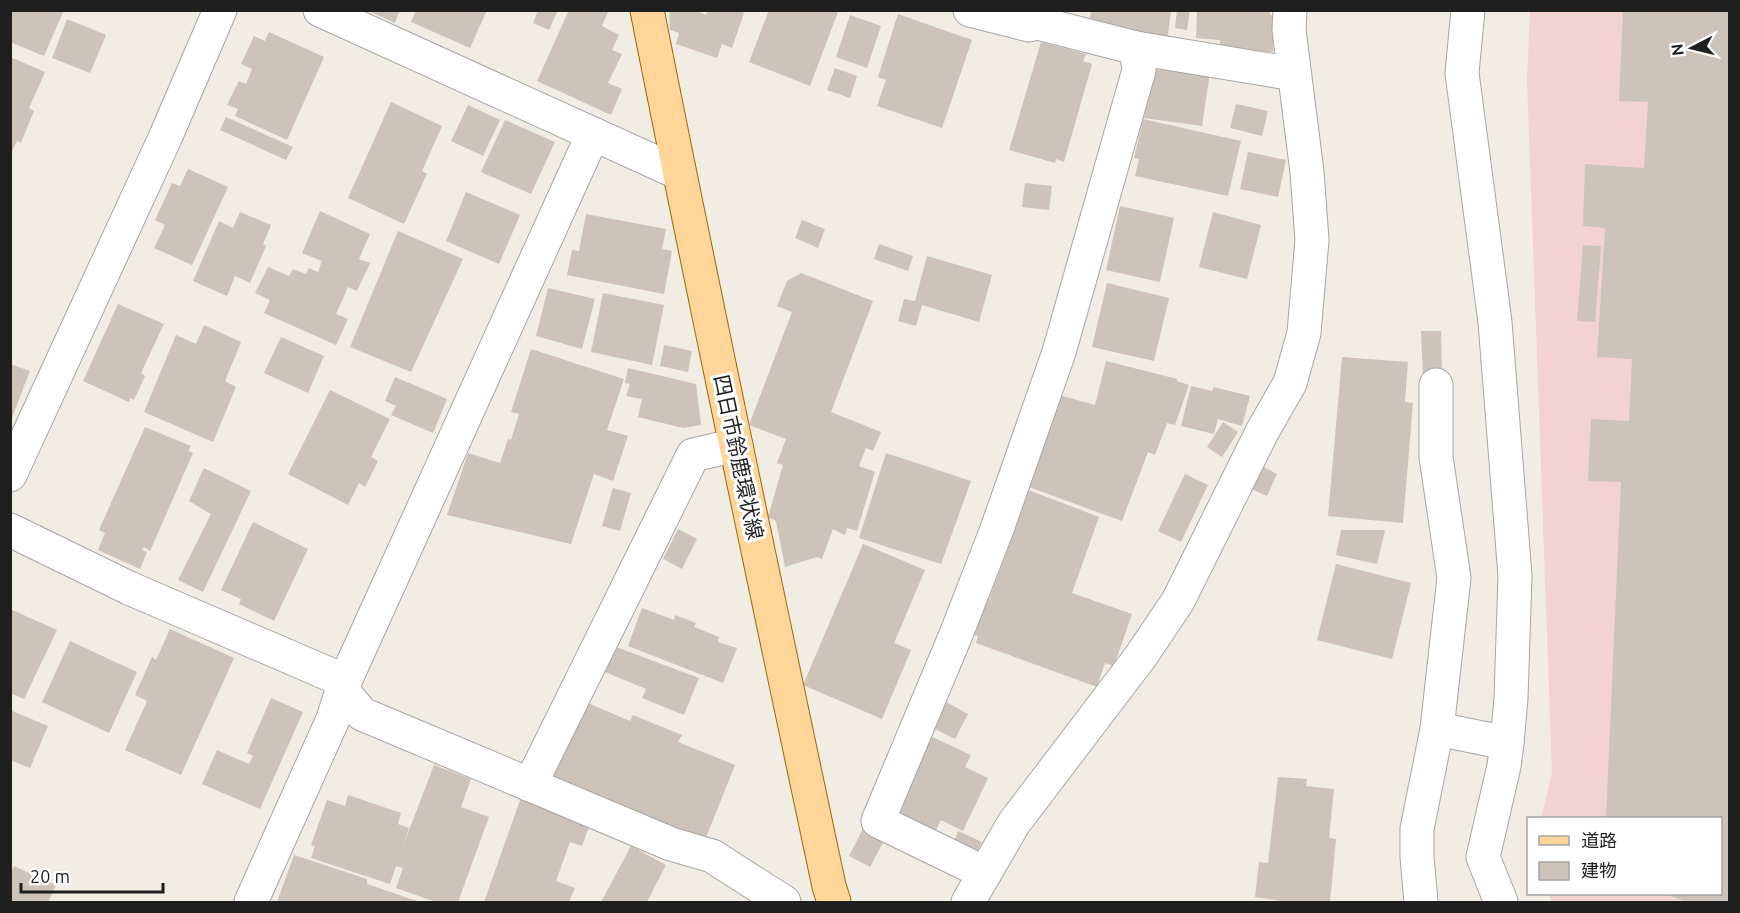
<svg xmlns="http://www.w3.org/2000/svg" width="1740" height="913" viewBox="0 0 1740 913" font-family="Ubuntu,'Noto Sans JP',sans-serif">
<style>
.commercial{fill:#f3d3d1}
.building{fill:#cdc3b9}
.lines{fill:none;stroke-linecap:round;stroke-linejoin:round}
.minor-casing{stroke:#a6a6a6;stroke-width:35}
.major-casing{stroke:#996900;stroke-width:35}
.minor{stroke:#fff;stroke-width:33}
.major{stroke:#ffd59a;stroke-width:33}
.labels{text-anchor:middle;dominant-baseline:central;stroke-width:6;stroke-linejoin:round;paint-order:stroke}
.street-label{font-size:21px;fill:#1f1f1f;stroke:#fff}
</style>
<rect width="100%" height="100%" fill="#f1ece4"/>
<path class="commercial" d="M 1530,11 L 1729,11 L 1729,902 L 1560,902 L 1551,900 L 1549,894 L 1720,894 L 1720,818 L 1541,818 L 1552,773 L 1527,79 Z"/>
<g class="building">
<path d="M 10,10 L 64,10 L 44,56 L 10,42 Z"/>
<path d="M 366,10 L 400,10 L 395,23 Z"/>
<path d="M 416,10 L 487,10 L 470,48 L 411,22 Z"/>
<path d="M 538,10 L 558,10 L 549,30 L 533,23 Z"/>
<path d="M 569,10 L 608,12 L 602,26 L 619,35 L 612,50 L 622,54 L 608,83 L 622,89 L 611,115 L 537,81 Z"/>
<path d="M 669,10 L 695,10 L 706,15 L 708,10 L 738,10 L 744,13 L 732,48 L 722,44 L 717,58 L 676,44 L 679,33 L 670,30 Z"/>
<path d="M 769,10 L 838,12 L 810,86 L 749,62 Z"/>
<path d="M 1091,10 L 1171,10 L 1168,36 L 1089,24 Z"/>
<path d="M 1177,10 L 1190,10 L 1187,30 L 1175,28 Z"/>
<path d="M 1197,10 L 1270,10 L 1270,15 L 1275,16 L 1273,52 L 1220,50 L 1220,40 L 1196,38 Z"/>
<path d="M 1623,10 L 1730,10 L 1730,902 L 1687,902 L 1665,894 L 1720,894 L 1720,818 L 1606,818 L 1621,482 L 1588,481 L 1591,419 L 1629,421 L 1632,359 L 1597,357 L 1605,228 L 1583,226 L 1585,164 L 1644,168 L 1648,102 L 1619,101 Z"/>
<path d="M 898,14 L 972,40 L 942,128 L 877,106 L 886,80 L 878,77 Z"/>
<path d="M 850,15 L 881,26 L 867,68 L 836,57 Z"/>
<path d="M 67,19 L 106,35 L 90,73 L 52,58 Z"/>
<path d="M 269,32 L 324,57 L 287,140 L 235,116 L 238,109 L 227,105 L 239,81 L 246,84 L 252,69 L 241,64 L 254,36 L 265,41 Z"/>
<path d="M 1041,42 L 1086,54 L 1083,61 L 1092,64 L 1064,162 L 1056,159 L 1055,163 L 1009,150 Z"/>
<path d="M 10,57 L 45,72 L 29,108 L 34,111 L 21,143 L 17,141 L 10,156 Z"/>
<path d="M 1161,65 L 1210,72 L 1202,126 L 1144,118 L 1152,68 L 1160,70 Z"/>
<path d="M 835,68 L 857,76 L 850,98 L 827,90 Z"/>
<path d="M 391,102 L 442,126 L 422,171 L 427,174 L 404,224 L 348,198 Z"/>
<path d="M 1236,104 L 1268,111 L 1262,136 L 1230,128 Z"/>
<path d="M 468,105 L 500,120 L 483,156 L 451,141 Z"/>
<path d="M 226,117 L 293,147 L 286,160 L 220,130 Z"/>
<path d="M 1143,119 L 1241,141 L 1228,196 L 1135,176 L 1139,159 L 1134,158 Z"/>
<path d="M 505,120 L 555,142 L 531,194 L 481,172 Z"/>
<path d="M 1248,152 L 1286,160 L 1278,197 L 1240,189 Z"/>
<path d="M 188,169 L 228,187 L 192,265 L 154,248 L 165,225 L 155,220 L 172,183 L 180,186 Z"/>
<path d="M 1025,183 L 1052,186 L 1049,210 L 1022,207 Z"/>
<path d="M 466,192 L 520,215 L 499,264 L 446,241 Z"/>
<path d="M 1120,206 L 1174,218 L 1160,282 L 1106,270 Z"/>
<path d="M 320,211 L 370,234 L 359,259 L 370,263 L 357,291 L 348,287 L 336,314 L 348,319 L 336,345 L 264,313 L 270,300 L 255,293 L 268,267 L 289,276 L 293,269 L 306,274 L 309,268 L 318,272 L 322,261 L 302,253 Z"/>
<path d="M 240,212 L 271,225 L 263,244 L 266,246 L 250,283 L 235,276 L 227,296 L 193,281 L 219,221 L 233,228 Z"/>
<path d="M 1213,212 L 1261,225 L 1247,279 L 1199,267 Z"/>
<path d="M 586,214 L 666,229 L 662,249 L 672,251 L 664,294 L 567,275 L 572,250 L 579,251 Z"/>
<path d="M 802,220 L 825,229 L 818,248 L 795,238 Z"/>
<path d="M 398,231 L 463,259 L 411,372 L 350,347 Z"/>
<path d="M 879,244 L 913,256 L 908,271 L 874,259 Z"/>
<path d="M 1583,245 L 1601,246 L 1595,322 L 1577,321 Z"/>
<path d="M 927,256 L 992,275 L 979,322 L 922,305 L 916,326 L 898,321 L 904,299 L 915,301 Z"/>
<path d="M 801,273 L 873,301 L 831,412 L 881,432 L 873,451 L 866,448 L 859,466 L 875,472 L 857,531 L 847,528 L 845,535 L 833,529 L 822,559 L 817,557 L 785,567 L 776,521 L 768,517 L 783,465 L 777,463 L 786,439 L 749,425 L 792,312 L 777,306 L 787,281 Z"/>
<path d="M 1107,283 L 1169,298 L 1154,361 L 1092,347 Z"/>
<path d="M 548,288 L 595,299 L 582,349 L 536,336 Z"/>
<path d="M 603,293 L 664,305 L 652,365 L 591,352 Z"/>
<path d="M 118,304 L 164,324 L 141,373 L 145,376 L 134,400 L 130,398 L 129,402 L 83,381 Z"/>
<path d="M 204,325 L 241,342 L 225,381 L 236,387 L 213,442 L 144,412 L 176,335 L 196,344 Z"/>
<path d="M 1421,331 L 1441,331 L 1442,375 L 1423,377 Z"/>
<path d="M 281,337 L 324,356 L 308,393 L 264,373 Z"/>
<path d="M 664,345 L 692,351 L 688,372 L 660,366 Z"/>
<path d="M 531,349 L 624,379 L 607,430 L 628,436 L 613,481 L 594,474 L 571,544 L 447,515 L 468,453 L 500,463 L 508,439 L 511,440 L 519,414 L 511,412 Z"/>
<path d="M 1342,357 L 1408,362 L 1405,402 L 1413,403 L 1403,523 L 1328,516 Z"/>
<path d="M 1106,361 L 1177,379 L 1177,381 L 1189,385 L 1175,425 L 1167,423 L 1155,455 L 1148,452 L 1122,521 L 1026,486 L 1059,395 L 1095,405 Z"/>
<path d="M 10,364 L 30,371 L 11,420 L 10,420 Z"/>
<path d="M 628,368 L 696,384 L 701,425 L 683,428 L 638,417 L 642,399 L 626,396 L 630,384 L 625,383 Z"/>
<path d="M 395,377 L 447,399 L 433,433 L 391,415 L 396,406 L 385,401 Z"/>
<path d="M 1191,386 L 1212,391 L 1214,387 L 1250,396 L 1242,426 L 1218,419 L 1214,434 L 1181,426 Z"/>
<path d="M 330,390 L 390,419 L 371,457 L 378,461 L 365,487 L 359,483 L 348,505 L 288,474 Z"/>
<path d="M 1223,422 L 1238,432 L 1222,457 L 1207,447 Z"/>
<path d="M 145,427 L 191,446 L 188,451 L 193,453 L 150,551 L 144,547 L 142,550 L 147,552 L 140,569 L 98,550 L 105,533 L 99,530 Z"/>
<path d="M 886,453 L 971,481 L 941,564 L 859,538 Z"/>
<path d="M 1260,465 L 1277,474 L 1267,496 L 1249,488 Z"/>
<path d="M 204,468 L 251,491 L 203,592 L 178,580 L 211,514 L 189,501 Z"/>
<path d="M 1185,474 L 1208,485 L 1181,542 L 1158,531 Z"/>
<path d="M 613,488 L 631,493 L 620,531 L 602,526 Z"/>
<path d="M 1026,489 L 1099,517 L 1072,593 L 1132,614 L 1114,666 L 1105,663 L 1097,687 L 976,643 L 978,636 L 970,634 L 984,597 L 989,599 L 1024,505 L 1020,503 Z"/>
<path d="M 253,522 L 308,549 L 274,621 L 239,604 L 241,599 L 221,590 Z"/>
<path d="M 678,529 L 697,539 L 682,569 L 663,559 Z"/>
<path d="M 1341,530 L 1385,530 L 1377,564 L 1336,555 Z"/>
<path d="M 863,544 L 925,570 L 894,643 L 911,650 L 882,719 L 803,685 Z"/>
<path d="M 1336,564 L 1411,583 L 1392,659 L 1317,640 Z"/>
<path d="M 642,608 L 674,620 L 675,615 L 696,623 L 694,627 L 719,637 L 718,642 L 737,648 L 723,683 L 628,646 Z"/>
<path d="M 10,609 L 57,630 L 24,699 L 10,693 Z"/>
<path d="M 170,629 L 234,658 L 181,775 L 125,750 L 147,701 L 135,695 L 152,657 L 156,660 Z"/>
<path d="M 70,641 L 137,672 L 109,733 L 42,702 Z"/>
<path d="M 608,644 L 699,678 L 684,715 L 642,698 L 646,689 L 598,669 Z"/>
<path d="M 271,698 L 303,712 L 260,809 L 202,784 L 217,750 L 249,764 L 253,756 L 247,753 Z"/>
<path d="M 583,701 L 630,721 L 633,715 L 682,735 L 678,742 L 735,765 L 705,840 L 552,777 Z"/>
<path d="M 946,702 L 968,714 L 955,739 L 933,728 Z"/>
<path d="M 10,710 L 48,726 L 30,768 L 10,760 Z"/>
<path d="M 926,734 L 971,755 L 965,767 L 988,778 L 963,831 L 941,820 L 933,836 L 888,815 Z"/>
<path d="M 434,765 L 471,779 L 461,807 L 489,817 L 458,902 L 436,902 L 396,888 L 403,868 L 396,866 L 390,884 L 311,858 L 315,846 L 311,845 L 327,800 L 345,806 L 348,795 L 401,813 L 398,824 L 409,828 L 403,846 Z"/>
<path d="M 1278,777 L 1307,779 L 1306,786 L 1334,789 L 1329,838 L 1336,839 L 1330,902 L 1289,902 L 1255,897 L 1259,862 L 1268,863 Z"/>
<path d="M 524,789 L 592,819 L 582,846 L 570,842 L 556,881 L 575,888 L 569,902 L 484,902 Z"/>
<path d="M 866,823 L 887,835 L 870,867 L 849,856 Z"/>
<path d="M 958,831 L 982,842 L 975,855 L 953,844 Z"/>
<path d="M 631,846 L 666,865 L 647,902 L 601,902 Z"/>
<path d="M 294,855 L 367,879 L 367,884 L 420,902 L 277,902 Z"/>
<path d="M 14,866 L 56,885 L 48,902 L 10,902 L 10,873 Z"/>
</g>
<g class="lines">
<defs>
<g id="minor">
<path d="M 320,10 L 679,173"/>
<path d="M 970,10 L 1029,25 L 1038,23 L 1136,48 L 1294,74"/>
<path d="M 1468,10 L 1462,73 L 1495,322 L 1515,576 L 1511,698 L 1507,743 L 1504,766 L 1483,857 L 1501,902"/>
<path d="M 1436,385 L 1436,457 L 1454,578 L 1437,729"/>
<path d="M 10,475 L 165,138 L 220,10"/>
<path d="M 10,530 L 129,588 L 345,681"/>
<path d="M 342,690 L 362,714 L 671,844 L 712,856 L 784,902"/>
<path d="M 530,785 L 693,455 L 736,445"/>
<path d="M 985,873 L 878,821 L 957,632 L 997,529 L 1059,352 L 1139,70 L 1136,48"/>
<path d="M 251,902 L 333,719 L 345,681 L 593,134"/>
<path d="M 968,902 L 1014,823 L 1141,656 L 1178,601 L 1262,432 L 1290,383 L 1304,333 L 1312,240 L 1307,172 L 1289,30 L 1290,10"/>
<path d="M 1421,902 L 1417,857 L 1417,829 L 1437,729 L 1507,743"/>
</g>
<path id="major" d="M 647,10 C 705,303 767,595 829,886 L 834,902"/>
</defs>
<use href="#minor" class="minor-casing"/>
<use href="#major" class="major-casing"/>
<use href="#minor" class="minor"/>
<use href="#major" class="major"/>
</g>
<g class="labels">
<g class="street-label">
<text transform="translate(739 457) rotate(78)">四日市鈴鹿環状線</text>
</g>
</g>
<rect width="1740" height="913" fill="none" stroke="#1f1f1f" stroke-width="24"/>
<rect x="1527" y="817" width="195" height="78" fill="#ffffff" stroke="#a5a5a5" stroke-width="1.5"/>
<rect x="1539" y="836" width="30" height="9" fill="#ffd59a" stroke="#a5a5a5" stroke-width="1.5"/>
<text x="1581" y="847" font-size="18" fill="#1f1f1f">道路</text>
<rect x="1539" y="862" width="30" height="18" fill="#cdc3b9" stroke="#a5a5a5" stroke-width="1.5"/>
<text x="1581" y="877" font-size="18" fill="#1f1f1f">建物</text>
<g transform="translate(1692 48) rotate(263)" stroke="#ffffff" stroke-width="4.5" paint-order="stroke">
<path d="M0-4.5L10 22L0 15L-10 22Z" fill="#1f1f1f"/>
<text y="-9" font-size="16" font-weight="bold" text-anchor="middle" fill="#1f1f1f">N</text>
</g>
<path d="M21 883v9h142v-9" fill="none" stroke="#1f1f1f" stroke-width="3"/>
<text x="30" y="883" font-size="18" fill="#1f1f1f" stroke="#ffffff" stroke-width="4.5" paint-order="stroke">20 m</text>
</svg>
